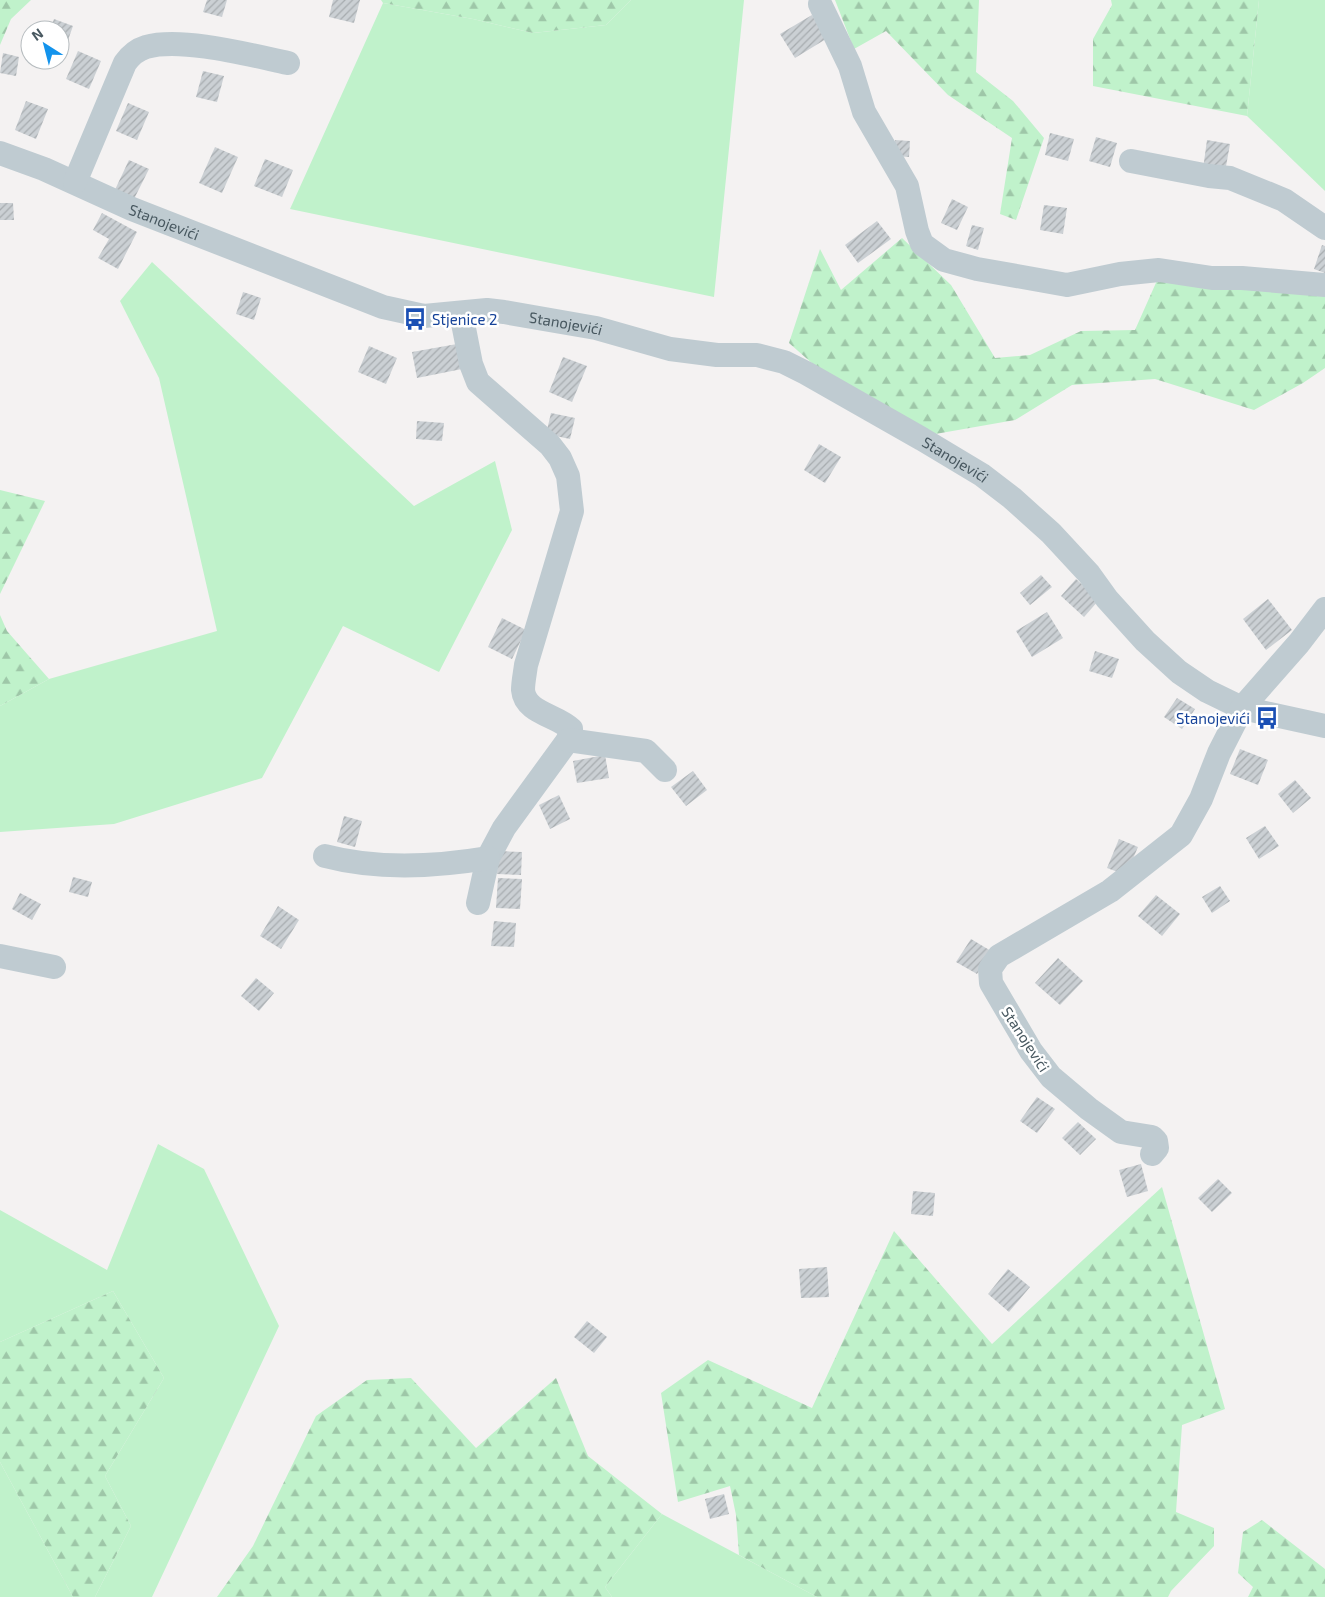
<svg xmlns="http://www.w3.org/2000/svg" width="1325" height="1597" viewBox="0 0 1325 1597" font-family="'Exo 2',sans-serif">
<style>
.green{fill:#c0f2cb}
.forest{fill:url(#forest-firs)}
.building{fill:url(#building-hatch)}
.lines{fill:none;stroke-linecap:round;stroke-linejoin:round}
.minor{stroke:#bfcbd1;stroke-width:24}
.labels{text-anchor:middle;dominant-baseline:central;stroke-width:5;stroke-linejoin:round;paint-order:stroke}
.street-label{font-size:15px;fill:#485860;stroke:#fff}
.transit-label{font-size:15px;fill:#164399;stroke:#fff;text-anchor:start}
</style>
<defs>
<pattern id="forest-firs" width="22" height="20" patternUnits="userSpaceOnUse" patternTransform="scale(1.25)"><rect width="22" height="20" fill="#c0f2cb"/><path d="M5 1l3.5 6h-7zM16 11l3.5 6h-7z" fill="#9ec7a8"/></pattern>
<pattern id="building-hatch" width="6" height="6" patternUnits="userSpaceOnUse" patternTransform="scale(1.25)"><rect width="6" height="6" fill="#cbd0d4"/><path d="M-1 1l2-2M0 6l6-6M5 7l2-2" fill="none" stroke="#a7acaf"/></pattern>
</defs>
<rect width="100%" height="100%" fill="#f4f2f2"/>
<g class="green">
<path d="M 631,0 L 744,0 L 714,297 L 290,209 L 383,3 L 473,19 L 533,33 L 606,25 Z"/>
<path d="M 1259,0 L 1325,0 L 1325,191 L 1247,116 Z"/>
<path d="M 152,262 L 414,506 L 495,461 L 512,530 L 439,672 L 343,626 L 262,778 L 114,824 L 0,832 L 0,706 L 49,679 L 217,631 L 159,378 L 120,301 Z"/>
<path d="M 158,1144 L 204,1169 L 279,1326 L 152,1597 L 95,1597 L 131,1526 L 105,1476 L 164,1378 L 113,1291 L 0,1342 L 0,1210 L 107,1270 Z"/>
<path d="M 0,1462 L 73,1597 L 0,1597 Z"/>
<path d="M 662,1514 L 817,1597 L 612,1597 L 605,1587 Z"/>
</g>
<g class="forest">
<path d="M 0,0 L 31,0 L 11,19 L 0,45 Z"/>
<path d="M 381,0 L 631,0 L 606,25 L 533,33 L 473,19 L 383,3 Z"/>
<path d="M 835,0 L 979,0 L 976,72 L 1013,101 L 1044,138 L 1016,220 L 1000,214 L 1012,138 L 948,95 L 886,31 L 854,49 Z"/>
<path d="M 1111,0 L 1259,0 L 1247,116 L 1093,86 L 1093,39 L 1112,5 Z"/>
<path d="M 902,238 L 951,285 L 995,358 L 1030,355 L 1081,331 L 1135,330 L 1159,276 L 1325,296 L 1325,368 L 1303,383 L 1254,410 L 1155,379 L 1072,385 L 1015,420 L 924,436 L 839,387 L 789,343 L 820,249 L 841,290 Z"/>
<path d="M 0,490 L 45,501 L 0,594 Z"/>
<path d="M 0,615 L 7,631 L 49,679 L 0,706 Z"/>
<path d="M 1162,1187 L 1225,1409 L 1182,1425 L 1176,1512 L 1214,1528 L 1214,1546 L 1171,1591 L 1168,1597 L 817,1597 L 739,1555 L 736,1515 L 730,1486 L 678,1502 L 661,1393 L 708,1360 L 812,1408 L 894,1231 L 992,1344 Z"/>
<path d="M 113,1291 L 164,1378 L 105,1476 L 131,1526 L 95,1597 L 73,1597 L 0,1462 L 0,1342 Z"/>
<path d="M 411,1378 L 476,1448 L 556,1378 L 588,1456 L 662,1514 L 605,1587 L 612,1597 L 217,1597 L 253,1546 L 316,1416 L 367,1380 Z"/>
<path d="M 1262,1520 L 1325,1569 L 1325,1597 L 1248,1597 L 1253,1587 L 1238,1573 L 1243,1532 Z"/>
</g>
<g class="building">
<path d="M 207,0 L 227,0 L 222,17 L 203,12 Z"/>
<path d="M 333,0 L 360,0 L 354,23 L 329,17 Z"/>
<path d="M 812,15 L 826,39 L 795,58 L 780,34 Z"/>
<path d="M 54,19 L 73,26 L 67,43 L 60,41 L 60,30 L 50,30 Z"/>
<path d="M 78,51 L 101,61 L 89,89 L 66,79 Z"/>
<path d="M 3,53 L 19,57 L 16,76 L 0,73 Z"/>
<path d="M 203,71 L 224,76 L 217,102 L 196,97 Z"/>
<path d="M 26,101 L 48,109 L 36,139 L 15,130 Z"/>
<path d="M 128,103 L 149,112 L 137,140 L 116,131 Z"/>
<path d="M 1050,133 L 1074,139 L 1068,161 L 1045,155 Z"/>
<path d="M 1096,137 L 1117,143 L 1110,167 L 1089,161 Z"/>
<path d="M 895,140 L 910,141 L 909,157 L 894,156 Z"/>
<path d="M 1207,140 L 1230,144 L 1225,172 L 1203,169 Z"/>
<path d="M 215,147 L 238,157 L 222,193 L 199,183 Z"/>
<path d="M 265,159 L 293,170 L 282,197 L 254,186 Z"/>
<path d="M 129,160 L 149,169 L 132,203 L 113,194 Z"/>
<path d="M 952,199 L 968,207 L 957,230 L 941,223 Z"/>
<path d="M 0,203 L 13,203 L 14,220 L 0,220 Z"/>
<path d="M 1044,205 L 1067,208 L 1063,234 L 1040,230 Z"/>
<path d="M 102,213 L 137,232 L 118,269 L 98,258 L 109,239 L 93,230 Z"/>
<path d="M 877,221 L 891,239 L 858,263 L 845,245 Z"/>
<path d="M 972,225 L 984,228 L 978,250 L 966,246 Z"/>
<path d="M 1322,245 L 1325,246 L 1325,273 L 1314,269 Z"/>
<path d="M 243,292 L 261,298 L 254,320 L 236,314 Z"/>
<path d="M 457,344 L 462,369 L 417,378 L 412,352 Z"/>
<path d="M 369,346 L 397,358 L 386,384 L 358,372 Z"/>
<path d="M 563,357 L 587,366 L 572,402 L 549,392 Z"/>
<path d="M 551,413 L 575,418 L 570,439 L 546,434 Z"/>
<path d="M 417,421 L 444,423 L 442,441 L 416,439 Z"/>
<path d="M 819,444 L 841,457 L 825,483 L 804,470 Z"/>
<path d="M 1041,575 L 1052,587 L 1030,605 L 1020,593 Z"/>
<path d="M 1076,579 L 1099,600 L 1084,617 L 1061,596 Z"/>
<path d="M 1268,599 L 1292,630 L 1266,650 L 1243,619 Z"/>
<path d="M 1047,612 L 1063,638 L 1032,657 L 1016,631 Z"/>
<path d="M 502,618 L 526,630 L 512,659 L 488,647 Z"/>
<path d="M 1095,651 L 1119,659 L 1112,678 L 1089,671 Z"/>
<path d="M 1177,698 L 1195,709 L 1182,729 L 1164,717 Z"/>
<path d="M 1240,749 L 1268,760 L 1258,785 L 1230,774 Z"/>
<path d="M 605,755 L 609,778 L 577,783 L 573,761 Z"/>
<path d="M 693,771 L 707,790 L 686,806 L 671,787 Z"/>
<path d="M 1295,780 L 1311,798 L 1293,813 L 1278,794 Z"/>
<path d="M 559,795 L 570,819 L 550,829 L 539,805 Z"/>
<path d="M 344,816 L 362,821 L 355,847 L 337,842 Z"/>
<path d="M 1265,826 L 1279,846 L 1259,859 L 1246,838 Z"/>
<path d="M 1119,839 L 1138,847 L 1126,875 L 1107,868 Z"/>
<path d="M 498,851 L 522,852 L 521,875 L 497,874 Z"/>
<path d="M 73,877 L 92,882 L 88,897 L 69,892 Z"/>
<path d="M 498,878 L 522,879 L 520,909 L 496,908 Z"/>
<path d="M 1220,886 L 1230,901 L 1212,913 L 1202,897 Z"/>
<path d="M 20,893 L 41,904 L 32,920 L 12,909 Z"/>
<path d="M 1156,895 L 1180,914 L 1162,936 L 1138,916 Z"/>
<path d="M 278,906 L 299,920 L 281,949 L 260,936 Z"/>
<path d="M 494,921 L 516,923 L 514,947 L 491,946 Z"/>
<path d="M 971,939 L 991,951 L 977,974 L 956,962 Z"/>
<path d="M 1058,958 L 1083,981 L 1060,1005 L 1035,983 Z"/>
<path d="M 256,978 L 274,993 L 259,1011 L 241,996 Z"/>
<path d="M 1037,1097 L 1055,1109 L 1037,1133 L 1020,1121 Z"/>
<path d="M 1078,1122 L 1096,1139 L 1080,1155 L 1062,1138 Z"/>
<path d="M 1141,1164 L 1148,1191 L 1127,1197 L 1119,1170 Z"/>
<path d="M 1218,1179 L 1232,1193 L 1212,1212 L 1198,1198 Z"/>
<path d="M 913,1191 L 935,1193 L 933,1216 L 911,1214 Z"/>
<path d="M 827,1267 L 829,1297 L 801,1298 L 799,1269 Z"/>
<path d="M 1008,1269 L 1030,1287 L 1009,1312 L 988,1294 Z"/>
<path d="M 587,1321 L 607,1337 L 594,1353 L 574,1337 Z"/>
<path d="M 724,1494 L 729,1514 L 710,1519 L 705,1499 Z"/>
</g>
<g class="lines">
<g class="minor">
<path d="M 820,4 L 850,66 L 864,112 L 907,186 L 917,231 L 922,244 L 944,260 L 977,269 L 1067,285 L 1120,274 L 1159,270 L 1212,278 L 1242,278 L 1325,285"/>
<path id="s1" d="M 0,153 L 44,169 L 132,209 L 383,307 L 424,316 L 487,310 L 504,312 L 596,328 L 670,349 L 717,355 L 757,355 L 784,362 L 806,373 L 922,439 L 982,475 L 1012,498 L 1051,533 L 1089,574 L 1107,599 L 1145,641 L 1179,672 L 1207,691 L 1242,708 L 1325,726"/>
<path d="M 1131,161 L 1209,176 L 1230,178 L 1284,200 L 1325,228"/>
<path d="M 75,182 L 125,63 C 130,56 136,50 146,47 C 182,37 250,55 288,63"/>
<path d="M 461,313 L 471,364 L 478,382 L 550,445 L 560,458 L 568,476 L 572,511 L 526,665 C 525,673 523,682 523,690 C 525,713 557,715 571,729 L 568,740 L 504,828 L 488,858 L 478,903"/>
<path d="M 568,740 L 646,751 L 665,770"/>
<path d="M 325,856 C 378,870 434,867 488,858"/>
<path d="M 0,956 L 54,967"/>
<path d="M 1152,1154 L 1157,1148 L 1156,1141 L 1152,1137 L 1121,1132 L 1089,1109 L 1051,1077 L 1031,1051 L 991,983 L 990,969 L 999,956 L 1110,891 L 1181,835 L 1201,799 L 1219,753 L 1242,708 L 1299,643 L 1325,609"/>
</g>
</g>
<defs>
<symbol id="bus-bare" viewBox="-9 -9 18 18"><path d="M-5-6H5V4H4V6H2V4H-2V6H-4V4H-5ZM-3.5-4V0h7V-4ZM-3.5 1.2v1.5H-2V1.2ZM2 1.2v1.5H3.5V1.2Z" fill="#1a4fb4" stroke="#fff" stroke-width="2.5" paint-order="stroke"/></symbol>
</defs>
<g fill-rule="evenodd">
<use href="#bus-bare" x="399" y="303" width="32" height="32"/>
<use href="#bus-bare" x="1251" y="702" width="32" height="32"/>
</g>
<g class="labels">
<g class="street-label">
<text stroke="none"><textPath href="#s1" startOffset="178">Stanojevići</textPath></text>
<text stroke="none"><textPath href="#s1" startOffset="598">Stanojevići</textPath></text>
<text stroke="none"><textPath href="#s1" startOffset="1018">Stanojevići</textPath></text>
<text transform="translate(1026 1039) rotate(57)">Stanojevići</text>
</g>
<g class="transit-label">
<text x="432" y="319">Stjenice 2</text>
<text x="1250" y="718" text-anchor="end">Stanojevići</text>
</g>
</g>
<g transform="translate(45 45) rotate(324)"><circle r="24" fill="#ffffff" stroke="#b6bcbf"/>
<path d="M0-4L9 19L0 12L-9 19Z" fill="#1393ec"/>
<text y="-8" font-size="14" font-weight="bold" text-anchor="middle" fill="#485860">N</text>
</g>
</svg>
